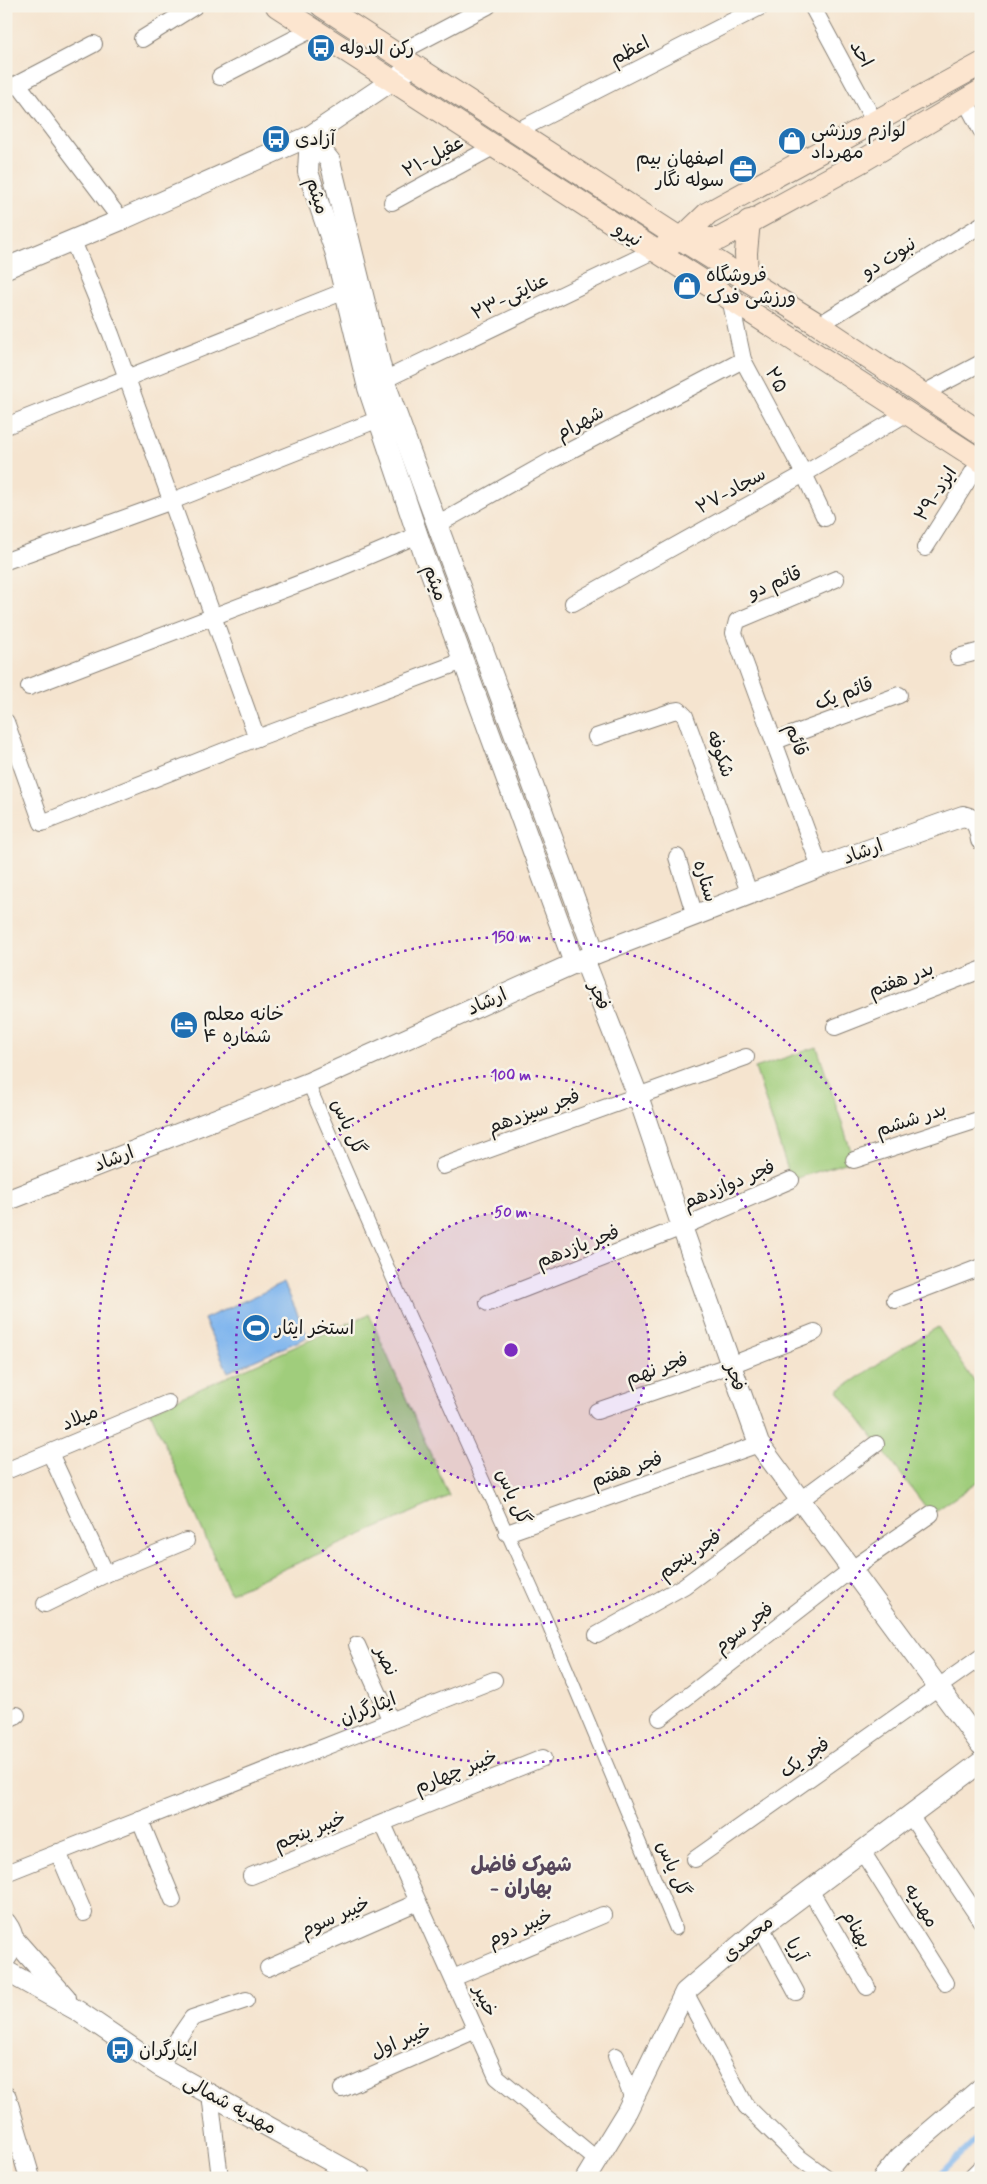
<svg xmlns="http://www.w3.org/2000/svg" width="987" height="2184" viewBox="0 0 987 2184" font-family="Mynerve,'Playpen Sans Arabic',sans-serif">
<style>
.green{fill:#a0cd7b;stroke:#5e744c}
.water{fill:#7fb5ee;stroke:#4e6885}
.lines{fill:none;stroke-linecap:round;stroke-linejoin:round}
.stream{stroke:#7fb5ee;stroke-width:5.5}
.pedestrian-casing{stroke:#888076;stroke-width:14}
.minor-casing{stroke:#888076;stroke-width:18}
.tertiary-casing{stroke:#888076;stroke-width:22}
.secondary-casing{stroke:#888076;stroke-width:24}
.pedestrian{stroke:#fff;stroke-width:12}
.minor{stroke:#fff;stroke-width:16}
.tertiary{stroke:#fff;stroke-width:20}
.secondary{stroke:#fce5cf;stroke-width:22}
.ring{fill:none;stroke:#7b2cbf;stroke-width:2.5;stroke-dasharray:2.5 5}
.labels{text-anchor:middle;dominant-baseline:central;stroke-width:5;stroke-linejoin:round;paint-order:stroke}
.poi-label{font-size:19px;fill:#1c1c1c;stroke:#f7f3e8;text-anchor:start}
.street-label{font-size:19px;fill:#1c1c1c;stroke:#f7f3e8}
.neighbourhood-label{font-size:20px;font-weight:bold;fill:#56465b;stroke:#f7f3e8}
.centre{fill:#7b2cbf;stroke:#f7f3e8;stroke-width:2.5}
.ring-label{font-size:15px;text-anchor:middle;font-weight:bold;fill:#7b2cbf;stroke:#f7f3e8;stroke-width:5;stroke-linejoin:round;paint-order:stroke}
</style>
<rect width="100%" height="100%" fill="#f7f3e8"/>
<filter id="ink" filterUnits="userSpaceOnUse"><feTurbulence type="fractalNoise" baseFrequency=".02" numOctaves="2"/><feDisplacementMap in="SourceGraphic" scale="10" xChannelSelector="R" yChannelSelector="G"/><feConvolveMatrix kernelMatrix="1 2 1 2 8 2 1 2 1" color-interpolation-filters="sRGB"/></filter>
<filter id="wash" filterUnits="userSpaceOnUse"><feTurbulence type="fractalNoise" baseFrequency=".0096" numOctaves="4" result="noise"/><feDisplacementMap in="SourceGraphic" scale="20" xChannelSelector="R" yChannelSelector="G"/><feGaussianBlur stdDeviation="1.12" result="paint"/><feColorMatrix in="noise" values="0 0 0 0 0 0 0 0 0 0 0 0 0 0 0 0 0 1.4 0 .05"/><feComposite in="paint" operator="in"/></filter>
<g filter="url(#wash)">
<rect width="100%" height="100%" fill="#f5e4cf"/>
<g class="green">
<path d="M 817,1047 L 854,1160 L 791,1180 L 755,1068 Z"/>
<path d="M 369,1314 L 449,1496 L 230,1593 L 150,1411 Z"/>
<path d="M 938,1327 L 981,1392 L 981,1480 L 931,1514 L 838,1391 L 894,1353 Z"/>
</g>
<path class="water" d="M 284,1283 L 308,1337 L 228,1372 L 204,1319 Z"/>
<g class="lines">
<path class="stream" d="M 936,2178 L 981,2134"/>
</g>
</g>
<g filter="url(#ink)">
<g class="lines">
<defs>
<path id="pedestrian" d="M 308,1083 L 399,1293 L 548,1624 L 676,1929"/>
<g id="minor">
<path d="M 812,6 L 874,121"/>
<path d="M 142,39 L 195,6"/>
<path d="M 395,55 L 488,6"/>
<path d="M 220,77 L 313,29"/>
<path d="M 18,84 L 121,220"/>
<path d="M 6,90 L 94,44"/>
<path d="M 965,100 L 981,130"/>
<path d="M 515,132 L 762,6"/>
<path d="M 392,202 L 493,147"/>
<path d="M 73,241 L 111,334 L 257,738"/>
<path d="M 730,298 L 743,360 L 804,474 L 825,518"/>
<path d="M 819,325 L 981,225"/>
<path d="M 384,380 L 653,251"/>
<path d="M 922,394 L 981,363"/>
<path d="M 6,426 L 345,291"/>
<path d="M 437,525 L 554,459 L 743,360"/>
<path d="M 925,548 L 980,461"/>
<path d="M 6,561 L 172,501 L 379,419"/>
<path d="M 573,603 L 804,474 L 907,413"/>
<path d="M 958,657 L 981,651"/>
<path d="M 29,687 L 340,568 L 418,535"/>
<path d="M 6,722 L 42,823 L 257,738 L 463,661"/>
<path d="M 596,737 L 673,711 L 679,710 L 685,716 L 750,895"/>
<path d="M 775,741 L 899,695"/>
<path d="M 677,857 L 695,916"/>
<path d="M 820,867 L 734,633 L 737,621 L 836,579"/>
<path d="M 835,1027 L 981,970"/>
<path d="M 854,1160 L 981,1119"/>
<path d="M 443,1166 L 746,1057"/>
<path d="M 895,1300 L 981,1267"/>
<path d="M 488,1303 L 682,1227 L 791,1180"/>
<path d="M 597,1411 L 731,1365 L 815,1332"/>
<path d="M 50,1453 L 106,1574"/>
<path d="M 6,1471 L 168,1403"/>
<path d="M 507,1533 L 759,1444"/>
<path d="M 45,1604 L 106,1574 L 186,1541"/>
<path d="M 597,1635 L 684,1586 L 876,1444"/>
<path d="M 357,1645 L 391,1721"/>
<path d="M 660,1718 L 852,1569 L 931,1514"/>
<path d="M 6,1720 L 17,1715"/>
<path d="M 910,1815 L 981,1921"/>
<path d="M 140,1820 L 173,1900"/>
<path d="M 383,1824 L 497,2077 L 597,2160"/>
<path d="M 862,1851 L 945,1983"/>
<path d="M 58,1852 L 84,1913"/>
<path d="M 695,1859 L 981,1657"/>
<path d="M 6,1873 L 494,1680"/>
<path d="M 251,1876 L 543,1758"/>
<path d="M 810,1890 L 867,1987"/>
<path d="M 761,1927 L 796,1992"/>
<path d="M 268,1968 L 418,1902"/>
<path d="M 453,1978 L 603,1915"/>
<path d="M 685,1992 L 746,2106 L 797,2156 L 827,2178"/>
<path d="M 616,2056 L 633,2099"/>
<path d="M 159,2066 L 192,2018 L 246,2000"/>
<path d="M 342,2089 L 476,2030"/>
<path d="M 210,2094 L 220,2178"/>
</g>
<g id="tertiary">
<path d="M 310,136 L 308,172 L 335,251 L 368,388 L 423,551 L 574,963"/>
<path d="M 310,136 L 330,161 L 384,380 L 595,954"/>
<path d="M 6,268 L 121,220 L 310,136 L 405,72"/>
<path d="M 584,959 L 638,1096 L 682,1227 L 759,1444 L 981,1745"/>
<path d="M 6,1201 L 308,1083 L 595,954 L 820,867 L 963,816 C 977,819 979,827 981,840"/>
<path d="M 6,1923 C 15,1935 15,1946 6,1958"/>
<path d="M 13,1938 L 66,1998"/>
<path d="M 6,1971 L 78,2011 L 159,2066 L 361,2178"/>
<path d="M 6,2097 L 30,2178"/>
<path d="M 586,2178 L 627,2111 L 685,1992 L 761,1927 L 981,1762"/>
<path d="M 883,2178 L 900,2157 L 981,2088"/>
<path d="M 973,2178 L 981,2170"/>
</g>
<g id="secondary">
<path d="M 277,6 L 981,461"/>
<path d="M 322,6 L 681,239 L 816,323 L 981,433"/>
<path d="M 681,239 L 719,239 L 862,161 L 981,91"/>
<path d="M 667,244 L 681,239 L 708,213 L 981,64"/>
<path d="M 747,280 L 746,253 L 749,221"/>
</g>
</defs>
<use href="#pedestrian" class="pedestrian-casing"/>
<use href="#minor" class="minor-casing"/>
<use href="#tertiary" class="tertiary-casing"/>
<use href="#secondary" class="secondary-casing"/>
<use href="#pedestrian" class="pedestrian"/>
<use href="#minor" class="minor"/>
<use href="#tertiary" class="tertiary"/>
<use href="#secondary" class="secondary"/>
</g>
</g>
<circle cx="511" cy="1350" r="138" fill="#7b2cbf" fill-opacity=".12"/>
<g class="ring">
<circle cx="511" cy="1350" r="138"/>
<circle cx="511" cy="1350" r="275"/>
<circle cx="511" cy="1350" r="413"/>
</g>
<defs>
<symbol id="bus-disc" viewBox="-11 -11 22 22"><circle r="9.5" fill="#1f6fb2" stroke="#f7f3e8"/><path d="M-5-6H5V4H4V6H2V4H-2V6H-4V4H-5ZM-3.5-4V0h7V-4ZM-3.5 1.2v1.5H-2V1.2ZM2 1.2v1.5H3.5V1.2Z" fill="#fff"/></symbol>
<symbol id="shop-disc" viewBox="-11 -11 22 22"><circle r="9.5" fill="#1f6fb2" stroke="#f7f3e8"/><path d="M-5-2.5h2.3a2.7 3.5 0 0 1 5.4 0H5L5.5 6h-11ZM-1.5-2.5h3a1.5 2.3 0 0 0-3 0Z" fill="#fff"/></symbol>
<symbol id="office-disc" viewBox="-11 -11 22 22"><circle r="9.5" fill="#1f6fb2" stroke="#f7f3e8"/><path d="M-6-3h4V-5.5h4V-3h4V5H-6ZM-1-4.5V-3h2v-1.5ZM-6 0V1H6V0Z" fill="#fff"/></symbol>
<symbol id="hotel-disc" viewBox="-11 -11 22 22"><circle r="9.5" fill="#1f6fb2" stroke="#f7f3e8"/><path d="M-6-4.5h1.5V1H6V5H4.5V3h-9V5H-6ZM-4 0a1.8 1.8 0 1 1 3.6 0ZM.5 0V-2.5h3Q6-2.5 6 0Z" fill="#fff"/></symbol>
<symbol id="stadium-disc" viewBox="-11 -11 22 22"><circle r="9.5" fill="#1f6fb2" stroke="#f7f3e8"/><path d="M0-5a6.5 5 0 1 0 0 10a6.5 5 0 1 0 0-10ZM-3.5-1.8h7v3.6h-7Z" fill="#fff"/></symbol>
</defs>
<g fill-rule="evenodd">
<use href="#bus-disc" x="305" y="32" width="32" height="32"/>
<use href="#bus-disc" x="260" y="123" width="32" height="32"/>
<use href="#shop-disc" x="776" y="125" width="32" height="32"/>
<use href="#office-disc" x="727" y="153" width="32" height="32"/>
<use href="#shop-disc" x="671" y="270" width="32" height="32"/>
<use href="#hotel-disc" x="168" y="1009" width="32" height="32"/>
<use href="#stadium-disc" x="240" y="1312" width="32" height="32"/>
<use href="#bus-disc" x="104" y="2034" width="32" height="32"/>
</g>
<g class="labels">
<g class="poi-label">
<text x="340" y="48">رکن الدوله</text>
<text x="811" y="130">لوازم ورزشی<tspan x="811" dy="22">مهرداد</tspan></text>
<text x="295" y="139">آزادی</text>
<text x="724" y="158" text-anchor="end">اصفهان بیم<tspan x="724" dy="22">سوله نگار</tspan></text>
<text x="706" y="275">فروشگاه<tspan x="706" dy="22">ورزشی فدک</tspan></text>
<text x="203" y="1014">خانه معلم<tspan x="203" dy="22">شماره ۴</tspan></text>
<text x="275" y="1328">استخر ایثار</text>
<text x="139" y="2050">ایثارگران</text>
</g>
<g class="street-label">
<text transform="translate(630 51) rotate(-27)">اعظم</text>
<text transform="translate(861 54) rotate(61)">احد</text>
<text transform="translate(433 157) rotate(-29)">۲۱-عقیل</text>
<text transform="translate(317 196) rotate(73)">میثم</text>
<text transform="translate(628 235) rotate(33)">نیرو</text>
<text transform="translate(889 258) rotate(-32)">نبوت دو</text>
<text transform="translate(510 297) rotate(-26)">۲۳-عنایتی</text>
<text transform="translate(776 380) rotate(62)">۲۵</text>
<text transform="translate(580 423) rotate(-28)">شهرام</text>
<text transform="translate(731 491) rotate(-29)">۲۷-سجاد</text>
<text transform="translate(936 494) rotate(-57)">۲۹-ایزد</text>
<text transform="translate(435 583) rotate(70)">میثم</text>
<text transform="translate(775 583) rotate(-23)">قائم دو</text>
<text transform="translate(844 694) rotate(-20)">قائم یک</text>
<text transform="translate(796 740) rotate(70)">قائم</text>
<text transform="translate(720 754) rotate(70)">شکوفه</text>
<text transform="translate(863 852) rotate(-20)">ارشاد</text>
<text transform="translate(705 881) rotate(73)">ستاره</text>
<text transform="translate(901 980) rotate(-21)">بدر هفتم</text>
<text transform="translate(599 996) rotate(69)">فجر</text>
<text transform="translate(487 1002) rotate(-24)">ارشاد</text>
<text transform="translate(534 1112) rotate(-20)">فجر سیزدهم</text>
<text transform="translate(911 1120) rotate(-18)">بدر ششم</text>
<text transform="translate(348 1127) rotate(66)">گل یاس</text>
<text transform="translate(114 1159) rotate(-21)">ارشاد</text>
<text transform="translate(729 1185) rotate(-23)">فجر دوازدهم</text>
<text transform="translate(578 1247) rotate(-21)">فجر یازدهم</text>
<text transform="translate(657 1369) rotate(-19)">فجر نهم</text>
<text transform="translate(735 1377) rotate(71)">فجر</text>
<text transform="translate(80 1418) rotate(-23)">میلاد</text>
<text transform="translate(627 1470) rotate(-19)">فجر هفتم</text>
<text transform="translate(513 1497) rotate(66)">گل یاس</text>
<text transform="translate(690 1555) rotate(-35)">فجر پنجم</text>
<text transform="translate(744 1628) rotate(-38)">فجر سوم</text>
<text transform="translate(386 1661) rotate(66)">نصر</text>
<text transform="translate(368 1709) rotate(-21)">ایثارگران</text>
<text transform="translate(805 1758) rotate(-35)">فجر یک</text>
<text transform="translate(456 1772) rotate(-22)">خیبر چهارم</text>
<text transform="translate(310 1831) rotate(-22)">خیبر پنجم</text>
<text transform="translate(673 1869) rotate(67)">گل یاس</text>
<text transform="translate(921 1906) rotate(58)">مهدیه</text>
<text transform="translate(335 1917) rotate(-24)">خیبر سوم</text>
<text transform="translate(520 1928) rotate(-23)">خیبر دوم</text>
<text transform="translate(856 1929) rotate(60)">بهنام</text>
<text transform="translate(748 1939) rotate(-40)">محمدی</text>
<text transform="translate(796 1950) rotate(61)">آریا</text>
<text transform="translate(485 2001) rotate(66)">خیبر</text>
<text transform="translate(401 2041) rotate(-24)">خیبر اول</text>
<text transform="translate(230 2105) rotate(29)">مهدیه شمالی</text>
</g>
<g class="neighbourhood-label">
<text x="521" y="1865">شهرک فاضل<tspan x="521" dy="23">- بهاران</tspan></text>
</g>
</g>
<circle cx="511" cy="1350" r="8" class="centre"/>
<g class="ring-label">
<text x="511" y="942">150 m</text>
<text x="511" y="1080">100 m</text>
<text x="511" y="1217">50 m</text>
</g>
<rect width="987" height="2184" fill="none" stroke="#f7f3e8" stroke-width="25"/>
</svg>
